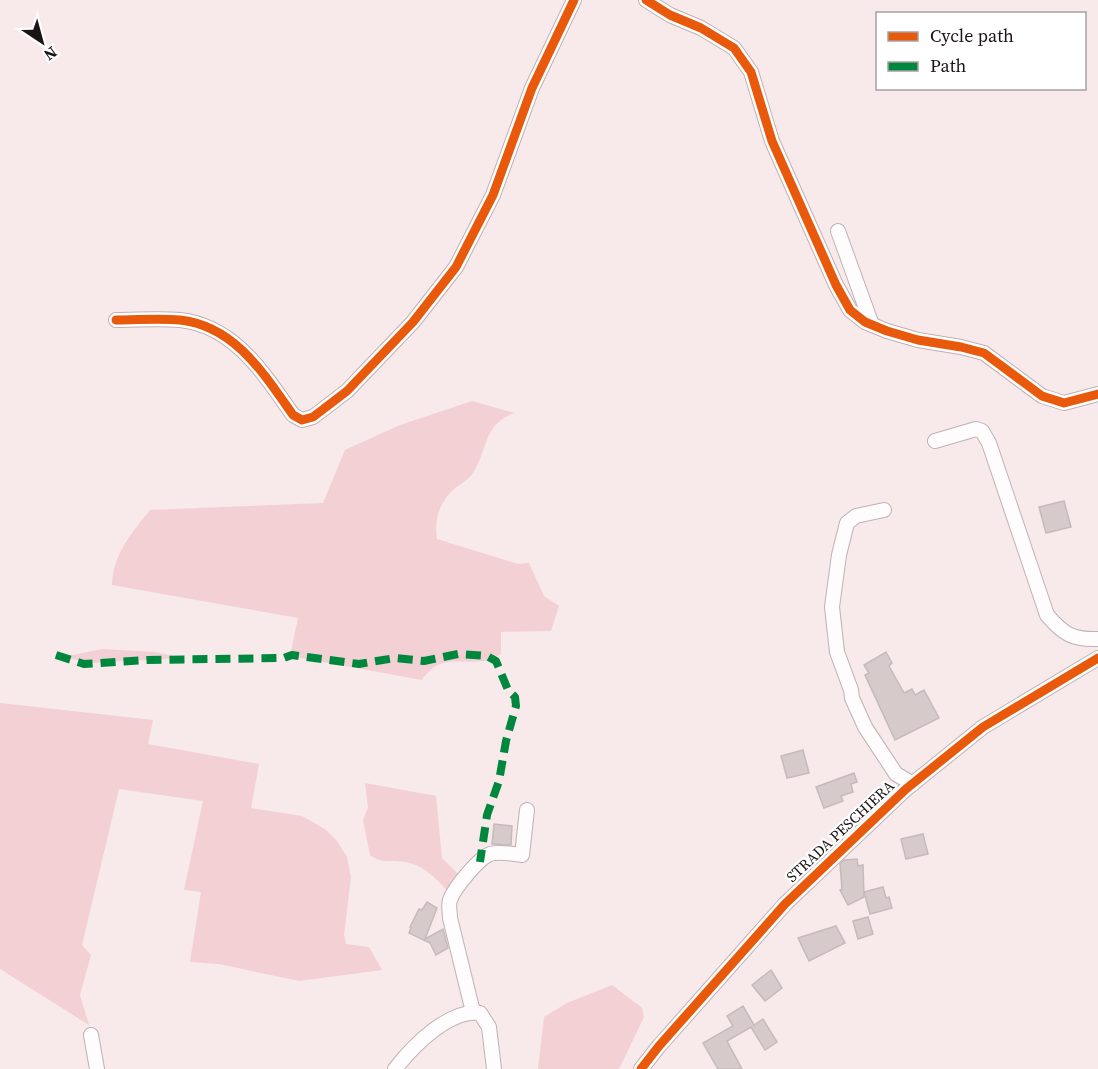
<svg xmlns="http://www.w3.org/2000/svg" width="1098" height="1069" viewBox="0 0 1098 1069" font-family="'Source Serif 4',serif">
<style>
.green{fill:#f2d0d4}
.building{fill:#d6cacb;stroke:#c6babc;stroke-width:1.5}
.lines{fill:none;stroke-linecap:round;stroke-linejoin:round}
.minor-casing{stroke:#beb2b4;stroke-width:16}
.minor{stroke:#fefcfc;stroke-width:14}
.quiet{stroke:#00873e;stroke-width:8;stroke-dasharray:15 8;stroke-linecap:butt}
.cycleway-casing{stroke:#fff;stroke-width:13}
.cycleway{stroke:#e8590c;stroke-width:9}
.labels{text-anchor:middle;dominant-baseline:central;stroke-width:4.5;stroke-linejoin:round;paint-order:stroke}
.street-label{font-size:15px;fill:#1c1314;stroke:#fff}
</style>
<rect width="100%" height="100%" fill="#f8e9eb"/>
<g class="green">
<path d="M 472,401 L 514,413 C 482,426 489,448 473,473 C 469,479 461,484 455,488 C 439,502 434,520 437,539 L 518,564 L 529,563 L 544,596 L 559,606 L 551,631 L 501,632 L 501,654 C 495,657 489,661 483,661 C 457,664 439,654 422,680 L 290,656 L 298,618 L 112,585 C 113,554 131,534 150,510 L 323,503 L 345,450 L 400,425 Z"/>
<path d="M 102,649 L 155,652 L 182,658 L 91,663 L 63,657 Z"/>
<path d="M 0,703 L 153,720 L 148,744 L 259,764 L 251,808 L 302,816 L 325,829 L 337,841 L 347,857 L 351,877 L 344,935 L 346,944 L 369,947 L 382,970 L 299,981 L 219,964 L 190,962 L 201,892 L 184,890 L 203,801 L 119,789 L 82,945 L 91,955 L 80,995 L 89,1025 L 0,969 Z"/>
<path d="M 365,783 L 436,796 L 442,858 L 460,876 L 449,892 C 437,880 424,865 406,862 C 392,860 382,864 370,855 L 363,820 L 368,808 Z"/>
<path d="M 612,985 L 642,1008 L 644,1017 L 619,1069 L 538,1069 L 544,1017 L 567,1003 Z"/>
</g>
<g class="building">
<path d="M 1064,501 L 1071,527 L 1046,533 L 1039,507 Z"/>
<path d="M 886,652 L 892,663 L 889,666 L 904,693 L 912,689 L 915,695 L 924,690 L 939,718 L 895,740 L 865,675 L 869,673 L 864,665 Z"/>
<path d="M 803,750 L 809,773 L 787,778 L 781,756 Z"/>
<path d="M 854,773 L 857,782 L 851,784 L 853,792 L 841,796 L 843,801 L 824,808 L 816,787 Z"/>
<path d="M 494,824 L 512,826 L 511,845 L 492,844 Z"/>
<path d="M 923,834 L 928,854 L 906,859 L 901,839 Z"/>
<path d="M 857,859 L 858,866 L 863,865 L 864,897 L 848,905 L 840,890 L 842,889 L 840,864 L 844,860 Z"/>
<path d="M 883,887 L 886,898 L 889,897 L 892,908 L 870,914 L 864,892 Z"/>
<path d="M 427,902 L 437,908 L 425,939 L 443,929 L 448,948 L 436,955 L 430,943 L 409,933 L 411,928 L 410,927 L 419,909 L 422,910 Z"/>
<path d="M 868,917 L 873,934 L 858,939 L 853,921 Z"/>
<path d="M 836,926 L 845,943 L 809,961 L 798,938 Z"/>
<path d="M 771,970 L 782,988 L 765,1001 L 752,985 Z"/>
<path d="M 743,1006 L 754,1025 L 763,1019 L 777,1042 L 765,1050 L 751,1027 L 727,1041 L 742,1069 L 718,1069 L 703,1043 L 733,1026 L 727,1016 Z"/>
</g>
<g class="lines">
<defs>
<g id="minor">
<path d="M 646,0 L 670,15 L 701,28 L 734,48 L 751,72 L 772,141 L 836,285 L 850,310 L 865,322 L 887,331 L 918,340 L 961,347 L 984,353 L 1042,396 L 1064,403 L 1098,394"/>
<path d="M 838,231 L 872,325"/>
<path d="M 116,320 C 137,320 159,318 180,320 C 235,326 264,374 293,415 L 302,420 L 313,417 L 347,391 L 413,322 L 456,267 L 493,195 L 532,88 L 574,0"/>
<path d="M 935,441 L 976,429 L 982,431 L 989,443 L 1047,615 C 1063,634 1073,640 1098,639"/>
<path d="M 884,510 L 856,516 L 847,523 L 839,555 L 832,607 L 837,652 L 851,690 L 852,698 L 865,727 L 896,774 L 913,784"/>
<path d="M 473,1012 L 450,918 C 450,912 448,905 450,900 C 454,888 479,858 490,854 C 499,851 512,854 522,855 L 527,810"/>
<path d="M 91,1035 L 97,1069"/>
<path d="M 395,1069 C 413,1046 449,1009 480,1013 L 489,1027 L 494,1069"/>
<path d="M 641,1069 L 659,1046 L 785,904 L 906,789 L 983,727 L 1098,658"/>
</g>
</defs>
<use href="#minor" class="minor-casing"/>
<use href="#minor" class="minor"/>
<path class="quiet" d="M 56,655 L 84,664 L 147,660 L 284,658 L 292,655 L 359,664 L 395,658 L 424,661 L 458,654 L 487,656 L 496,661 L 508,690 L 515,697 L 516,706 L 506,741 L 499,781 L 487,815 L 480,862"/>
<defs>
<g id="cycleway">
<path d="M 646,0 L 670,15 L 701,28 L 734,48 L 751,72 L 772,141 L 836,285 L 850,310 L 865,322 L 887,331 L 918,340 L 961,347 L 984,353 L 1042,396 L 1064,403 L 1098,394"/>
<path d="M 116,320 C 137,320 159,318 180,320 C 235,326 264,374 293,415 L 302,420 L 313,417 L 347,391 L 413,322 L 456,267 L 493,195 L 532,88 L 574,0"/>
<path d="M 641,1069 L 659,1046 L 785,904 L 906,789 L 983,727 L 1098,658"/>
</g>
</defs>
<use href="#cycleway" class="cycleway-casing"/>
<use href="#cycleway" class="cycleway"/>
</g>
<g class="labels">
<g class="street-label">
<text transform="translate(840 831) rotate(-43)">STRADA PESCHIERA</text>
</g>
</g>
<rect x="876" y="12" width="210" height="78" fill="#ffffff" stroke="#a4a1a1" stroke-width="1.5"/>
<rect x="888" y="32" width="30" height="9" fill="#e8590c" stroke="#a4a1a1" stroke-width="1.5"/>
<text x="930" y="42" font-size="18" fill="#1c1314">Cycle path</text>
<rect x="888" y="62" width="30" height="9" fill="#00873e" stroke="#a4a1a1" stroke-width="1.5"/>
<text x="930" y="72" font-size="18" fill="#1c1314">Path</text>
<g transform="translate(42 42) rotate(144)" stroke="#ffffff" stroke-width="4.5" paint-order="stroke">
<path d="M0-4.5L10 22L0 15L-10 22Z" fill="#1c1314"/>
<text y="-9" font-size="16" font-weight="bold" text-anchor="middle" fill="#1c1314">N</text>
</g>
</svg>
